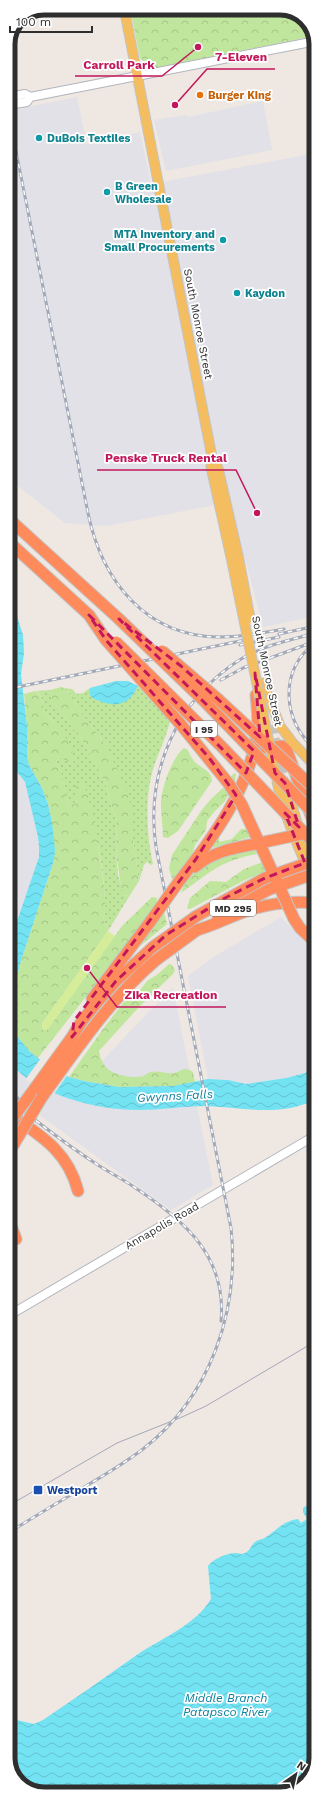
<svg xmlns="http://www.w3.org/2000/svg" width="324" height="1802" viewBox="0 0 324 1802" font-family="'Work Sans',sans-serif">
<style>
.industrial{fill:#e2e1e8}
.grass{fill:url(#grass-dots)}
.forest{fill:url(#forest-crowns)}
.pitch{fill:#d5ed98}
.water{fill:url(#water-waves)}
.pier{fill:#efe7e1}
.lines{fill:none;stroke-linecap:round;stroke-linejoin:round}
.primary-tunnel{stroke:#c8c2bd;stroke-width:9;stroke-dasharray:9 4.5;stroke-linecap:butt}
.secondary-casing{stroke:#b1b5be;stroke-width:10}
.primary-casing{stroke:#c4c4c4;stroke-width:11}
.motorway-casing{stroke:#c4c4c4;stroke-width:13}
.secondary{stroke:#fff;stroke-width:8}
.primary{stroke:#f4bd60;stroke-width:9}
.motorway{stroke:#ff8b5c;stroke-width:11}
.tram{stroke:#a2a9b8;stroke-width:1}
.rail-casing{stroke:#a2a9b8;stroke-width:3}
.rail{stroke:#fff;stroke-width:1.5;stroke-dasharray:4.5;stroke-linecap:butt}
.primary-bridge-casing{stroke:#c4c4c4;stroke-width:11;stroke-linecap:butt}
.motorway-bridge-casing{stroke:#c4c4c4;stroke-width:13;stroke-linecap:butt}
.primary-bridge{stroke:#f4bd60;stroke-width:9}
.motorway-bridge{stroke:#ff8b5c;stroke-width:11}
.marked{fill:none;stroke:#c2185b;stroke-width:3;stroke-dasharray:8 5;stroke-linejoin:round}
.food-dot{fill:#e8710a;stroke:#fff;stroke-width:1.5}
.culture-dot{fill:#0f9aa8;stroke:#fff;stroke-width:1.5}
.transit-dot{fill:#1a4fb4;stroke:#fff;stroke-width:1.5}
.labels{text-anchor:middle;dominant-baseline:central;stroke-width:3.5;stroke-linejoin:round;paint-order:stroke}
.shield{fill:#fff;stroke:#6d6d6d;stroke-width:1}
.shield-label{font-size:10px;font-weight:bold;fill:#2e2e2e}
.food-label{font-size:11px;font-weight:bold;fill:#c56008;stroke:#fff;text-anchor:start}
.culture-label{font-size:11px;font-weight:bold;fill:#0d838f;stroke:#fff;text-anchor:start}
.street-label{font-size:11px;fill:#2e2e2e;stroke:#fff}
.transit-label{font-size:11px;font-weight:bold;fill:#164399;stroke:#fff;text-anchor:start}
.water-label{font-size:12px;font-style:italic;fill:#0a809e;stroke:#fff}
.rim{fill:none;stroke:#2e2e2e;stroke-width:5}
.leader{fill:none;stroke:#c2185b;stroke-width:1.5}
.callout-dot{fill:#c2185b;stroke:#fff;stroke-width:1.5}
.callout-label{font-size:12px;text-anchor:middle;font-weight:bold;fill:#c2185b;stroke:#fff;stroke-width:3.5;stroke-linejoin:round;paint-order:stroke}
</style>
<defs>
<pattern id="grass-dots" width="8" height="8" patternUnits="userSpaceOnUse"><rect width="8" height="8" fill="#c0e69d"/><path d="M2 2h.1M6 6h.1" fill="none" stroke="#a5c688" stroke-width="1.8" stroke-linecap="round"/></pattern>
<pattern id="forest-crowns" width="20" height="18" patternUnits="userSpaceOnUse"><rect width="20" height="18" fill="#c0e69d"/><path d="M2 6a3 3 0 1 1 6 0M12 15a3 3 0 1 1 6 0" fill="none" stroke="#a5c688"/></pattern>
<pattern id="water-waves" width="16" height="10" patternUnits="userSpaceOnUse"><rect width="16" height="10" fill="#73e2f2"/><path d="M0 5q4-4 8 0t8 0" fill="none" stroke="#64c2d0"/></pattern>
</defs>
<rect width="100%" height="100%" fill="#efe7e1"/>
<g class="industrial">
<path d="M 77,97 L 87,145 L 140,132 L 151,184 L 316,153 L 316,616 L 263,627 L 230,502 L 107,526 L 65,523 L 8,478 L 8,111 Z"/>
<path d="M 263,101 L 272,150 L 166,171 L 154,120 L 186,115 L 188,117 Z"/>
<path d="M 8,752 L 14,768 L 25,782 L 38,837 L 39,857 L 13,933 L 8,941 Z"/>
<path d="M 281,917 L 316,954 L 316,1064 L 305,1073 L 286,1078 L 246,1084 L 228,1080 L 208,1079 L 188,976 L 212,958 Z"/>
<path d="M 173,988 L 192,1083 L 83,1081 L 163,997 Z"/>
<path d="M 8,1061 L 14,1068 L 41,1087 L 63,1096 L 95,1105 L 140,1110 L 197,1106 L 213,1185 L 171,1210 L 42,1117 L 8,1089 Z"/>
</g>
<g class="grass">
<path d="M 138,686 L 170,721 C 166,739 157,755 152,773 C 145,799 147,838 153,864 L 151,865 L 147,862 L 144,865 L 139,881 L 133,839 L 106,745 L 78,709 L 73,697 L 64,688 L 72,689 L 77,694 L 83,693 L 90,688 L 89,693 L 133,695 Z"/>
<path d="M 50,690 L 52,700 L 85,744 L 105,782 L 117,824 L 116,853 L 118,875 L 124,896 L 130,895 L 108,931 L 103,918 C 109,910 101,854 97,842 C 92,827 83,812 77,797 L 74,804 L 69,806 L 61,773 L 56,763 L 58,756 L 73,765 L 54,722 L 43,711 C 43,703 43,696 36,691 Z"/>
</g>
<g class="forest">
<path d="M 130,8 L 284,8 L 305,19 L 314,36 L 156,68 L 147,64 L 140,58 Z"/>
<path d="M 61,687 L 64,688 L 73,697 L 78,709 L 106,745 L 127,791 L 131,806 L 133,839 L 139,881 L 130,895 L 124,896 L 122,893 L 116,853 L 117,824 L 105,782 L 85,744 L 52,700 L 50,690 Z"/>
<path d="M 35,691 C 43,696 43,703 43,711 C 54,722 79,748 73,765 L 58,756 L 56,763 L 61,773 L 69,805 L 74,804 C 75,802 76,800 76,797 C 77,790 71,787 80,782 L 83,784 L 88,795 C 92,814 112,906 103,918 L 108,931 L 48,1015 L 42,1024 L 43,1030 L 47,1030 L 122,926 L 152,897 L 157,898 L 156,905 L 124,948 L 38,1058 L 29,1051 L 17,1036 L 9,1010 L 20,964 L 54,860 L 52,822 L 48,804 L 42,788 L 29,765 L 27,757 L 27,726 L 24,694 Z"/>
<path d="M 184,748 L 188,750 C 190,755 193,761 197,764 C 205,770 211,771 212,781 L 178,831 L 168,838 L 163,837 C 163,827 161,816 161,806 C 160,791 172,757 184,748 Z"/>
<path d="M 236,773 L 235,781 L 225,801 L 214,812 L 207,821 L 206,830 L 195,845 L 191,858 L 172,879 L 169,868 L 172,855 L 201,811 L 211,799 L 224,787 L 233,774 Z"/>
<path d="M 224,826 L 226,827 L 219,838 L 219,842 L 232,839 L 241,829 L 246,829 L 250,833 L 250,837 L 214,848 L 211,846 Z"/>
<path d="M 255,850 L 258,852 L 257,854 C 219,861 211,872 181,893 C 191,862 228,856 255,850 Z"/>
<path d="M 263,862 L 268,870 L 243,881 L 190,909 L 187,909 L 190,898 L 210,881 L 226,882 L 244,869 Z"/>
<path d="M 164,912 L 167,924 L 129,955 Z"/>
<path d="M 169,964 L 172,965 L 175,970 L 173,974 L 139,1007 L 99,1051 C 100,1057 102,1063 107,1068 C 114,1075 132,1079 143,1076 C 146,1075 148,1072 151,1072 C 158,1070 166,1074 173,1073 C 181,1072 184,1065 193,1072 L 195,1082 L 173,1086 L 119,1087 L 84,1081 L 69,1077 L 103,1029 L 123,1003 L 140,990 L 147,981 L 158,974 Z"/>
</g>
<path class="pitch" d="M 108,931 L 115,936 L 47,1030 L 43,1030 L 42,1025 L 48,1015 Z"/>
<g class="water">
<path d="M 8,587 L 23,635 L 24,653 L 21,674 L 27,726 L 27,757 L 29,765 L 42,788 L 48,804 L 52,822 L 55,850 L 54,860 L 20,964 L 10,1010 L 17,1036 L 29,1051 L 38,1058 L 69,1077 L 84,1081 L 119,1087 L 173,1086 L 208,1079 L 228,1080 L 246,1084 L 286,1078 L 305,1073 L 316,1064 L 316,1099 C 281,1118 243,1107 205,1106 C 183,1106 161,1110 139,1110 C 96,1110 36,1095 8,1061 L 8,941 L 13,933 L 39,857 L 39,847 L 38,837 L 25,782 L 14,768 L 8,752 Z"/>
<path d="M 116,681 L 128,681 L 138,686 C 127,709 112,707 92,698 L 89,693 L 90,688 Z"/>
<path d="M 316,1499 L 316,1758 L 307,1781 L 285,1794 L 40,1794 L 19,1783 L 8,1763 L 8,1718 L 34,1724 L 43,1720 C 76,1698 108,1675 141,1652 C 165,1637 196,1624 211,1599 L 208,1566 C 213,1559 227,1553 236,1553 C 239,1553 241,1555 245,1553 C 250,1551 251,1545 255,1542 C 259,1539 262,1540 266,1537 C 279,1529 281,1522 298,1519 L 301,1523 L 307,1519 L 303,1512 L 303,1508 Z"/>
</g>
<path class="pier" d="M 41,1058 L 68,1074 L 54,1094 L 25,1080 Z"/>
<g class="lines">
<path class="primary-tunnel" d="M 272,725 L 284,780"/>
<defs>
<g id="secondary">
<path d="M 8,97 L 25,94 L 30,97"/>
<path d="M 8,105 L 27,102 L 30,97 L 316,41"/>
<path d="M 8,1316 L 316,1135"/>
</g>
<g id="primary">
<path d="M 124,8 L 212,457 L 211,467 L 231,557"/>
<path d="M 212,458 L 218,468 L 238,555"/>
<path d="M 263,683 L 280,726 L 293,743 L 316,767"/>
<path d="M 277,782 C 285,818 300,852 316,886"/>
<path d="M 286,786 L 303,842 L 316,869"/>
</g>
<g id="motorway">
<path d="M 8,518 L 119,619"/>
<path d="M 8,541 L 89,615"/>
<path d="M 266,748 L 282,746 L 287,751 L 316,829"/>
<path d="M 195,867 C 212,852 233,848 255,844"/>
<path d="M 180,880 C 213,838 251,786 257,732 C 259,720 257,707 256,695"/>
<path d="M 195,917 L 265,878"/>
<path d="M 218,917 L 270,889"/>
<path d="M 197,930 C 215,925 231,916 249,910 C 271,903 293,901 316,903"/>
<path d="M 92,999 L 150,922"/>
<path d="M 30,1095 L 72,1037 L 82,1021 L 99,1000 L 116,981 L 153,947"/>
<path d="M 42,1097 C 77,1049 110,999 156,960"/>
<path d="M 8,1113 C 40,1135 68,1151 78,1191"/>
<path d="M 8,1152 L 14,1144"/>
<path d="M 8,1218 L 16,1239"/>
</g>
</defs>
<use href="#secondary" class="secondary-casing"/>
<use href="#primary" class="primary-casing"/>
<use href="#motorway" class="motorway-casing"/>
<use href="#secondary" class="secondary"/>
<use href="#primary" class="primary"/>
<use href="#motorway" class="motorway"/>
<path class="tram" d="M 8,1506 L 117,1443 L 182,1417 L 206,1406 L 316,1341"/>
<defs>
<g id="rail">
<path d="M 8,111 L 88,513 C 102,581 146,637 220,637 C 242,637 263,633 284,629"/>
<path d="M 279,634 L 316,626"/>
<path d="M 316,643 C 278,667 282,724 316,749"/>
<path d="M 240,645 L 279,637"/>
<path d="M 221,680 L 243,668 L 316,641"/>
<path d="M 8,689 L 245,640"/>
<path d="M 8,1088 L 27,1108"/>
<path d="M 8,1098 C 37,1122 67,1145 98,1165 C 110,1173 123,1179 134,1187 C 184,1220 227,1256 221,1321"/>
<path d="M 8,1533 C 34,1517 60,1501 86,1486 C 106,1474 125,1463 143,1449 C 210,1397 240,1311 231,1228 L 156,847 C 145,773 176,700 241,659 C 265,645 290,640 316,633"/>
</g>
</defs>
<use href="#rail" class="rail-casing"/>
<use href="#rail" class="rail"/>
<defs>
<g id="primary-bridge">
<path d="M 238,555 L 250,618"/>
<path d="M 231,557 L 276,777"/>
</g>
<g id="motorway-bridge">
<path d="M 89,615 L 106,640 L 182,726 L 229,784 L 242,805 L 294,919 L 300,928 L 316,943"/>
<path d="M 119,619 L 204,701 L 316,816"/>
<path d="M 116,642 L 222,747 L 316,845"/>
<path d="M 162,651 L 219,700 L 316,790"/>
<path d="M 255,844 L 316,831"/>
<path d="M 265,878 L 316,860"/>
<path d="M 270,889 L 316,873"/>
<path d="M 150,922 L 180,880"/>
<path d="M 153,947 L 195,917"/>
<path d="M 156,960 L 197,930"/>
<path d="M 8,1124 L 30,1095"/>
<path d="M 14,1144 L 42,1097"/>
</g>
</defs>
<use href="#primary-bridge" class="primary-bridge-casing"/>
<use href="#motorway-bridge" class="motorway-bridge-casing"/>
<use href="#primary-bridge" class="primary-bridge"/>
<use href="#motorway-bridge" class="motorway-bridge"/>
</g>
<path class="marked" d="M 89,615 L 246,773 L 254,751 L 119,619 L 181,666 L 260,737 L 255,673 L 275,773 L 285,783 L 299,827 L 285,813 L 305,863 L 265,878 L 225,898 L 166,935 L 116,981 L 72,1037 L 74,1021 L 196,859 L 236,795 L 210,759 L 106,640 Z"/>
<circle class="food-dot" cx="200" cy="95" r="4"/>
<g class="culture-dot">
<circle cx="39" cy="138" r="4"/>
<circle cx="107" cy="192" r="4"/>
<circle cx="223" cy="240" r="4"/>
<circle cx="237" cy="293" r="4"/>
</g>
<rect class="transit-dot" x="33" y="1485" width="10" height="10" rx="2"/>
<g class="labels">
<g class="shield">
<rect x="191" y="721" width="26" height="16" rx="3"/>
<rect x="210" y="900" width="46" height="16" rx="3"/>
</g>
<g class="shield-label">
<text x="204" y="729">I 95</text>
<text x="233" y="908">MD 295</text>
</g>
<g class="food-label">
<text x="208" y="95">Burger King</text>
</g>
<g class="culture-label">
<text x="47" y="138">DuBois Textiles</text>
<text x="115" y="186">B Green<tspan x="115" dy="13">Wholesale</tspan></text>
<text x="215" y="234" text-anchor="end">MTA Inventory and<tspan x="215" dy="13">Small Procurements</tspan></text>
<text x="245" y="293">Kaydon</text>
</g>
<g class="street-label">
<text transform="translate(198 324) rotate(79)">South Monroe Street</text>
<text transform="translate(267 671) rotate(78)">South Monroe Street</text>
<text transform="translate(162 1226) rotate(-30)">Annapolis Road</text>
</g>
<g class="transit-label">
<text x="47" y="1490">Westport</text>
</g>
<g class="water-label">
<text transform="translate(175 1096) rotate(-3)">Gwynns Falls</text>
<text x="226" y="1698">Middle Branch<tspan x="226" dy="14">Patapsco River</tspan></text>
</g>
</g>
<path d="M0 0H324V1802H0ZM44 15H280A29 29 0 0 1 309 44V1758A29 29 0 0 1 280 1787H44A29 29 0 0 1 15 1758V44A29 29 0 0 1 44 15Z" fill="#fff" fill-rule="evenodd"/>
<path class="rim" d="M44 15H280A29 29 0 0 1 309 44V1758A29 29 0 0 1 280 1787H44A29 29 0 0 1 15 1758V44A29 29 0 0 1 44 15Z"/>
<path class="leader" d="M175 105L207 69H275M198 47L162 76H75M257 513L236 470H97M87 968L117 1007H226"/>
<g class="callout-dot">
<circle cx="175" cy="105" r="4"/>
<circle cx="198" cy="47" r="4"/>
<circle cx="257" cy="513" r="4"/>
<circle cx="87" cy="968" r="4"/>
</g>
<g class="callout-label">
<text x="241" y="61">7-Eleven</text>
<text x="119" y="69">Carroll Park</text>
<text x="166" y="462">Penske Truck Rental</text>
<text x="171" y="999">Zika Recreation</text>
</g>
<g transform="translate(296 1774) rotate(34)" stroke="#ffffff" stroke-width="3" paint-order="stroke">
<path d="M0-3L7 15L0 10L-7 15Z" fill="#2e2e2e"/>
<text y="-6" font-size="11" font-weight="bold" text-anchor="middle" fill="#2e2e2e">N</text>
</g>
<path d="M10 26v6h82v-6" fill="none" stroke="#2e2e2e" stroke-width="2"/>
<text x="16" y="26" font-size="12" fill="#2e2e2e" stroke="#ffffff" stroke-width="3" paint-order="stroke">100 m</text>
</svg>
